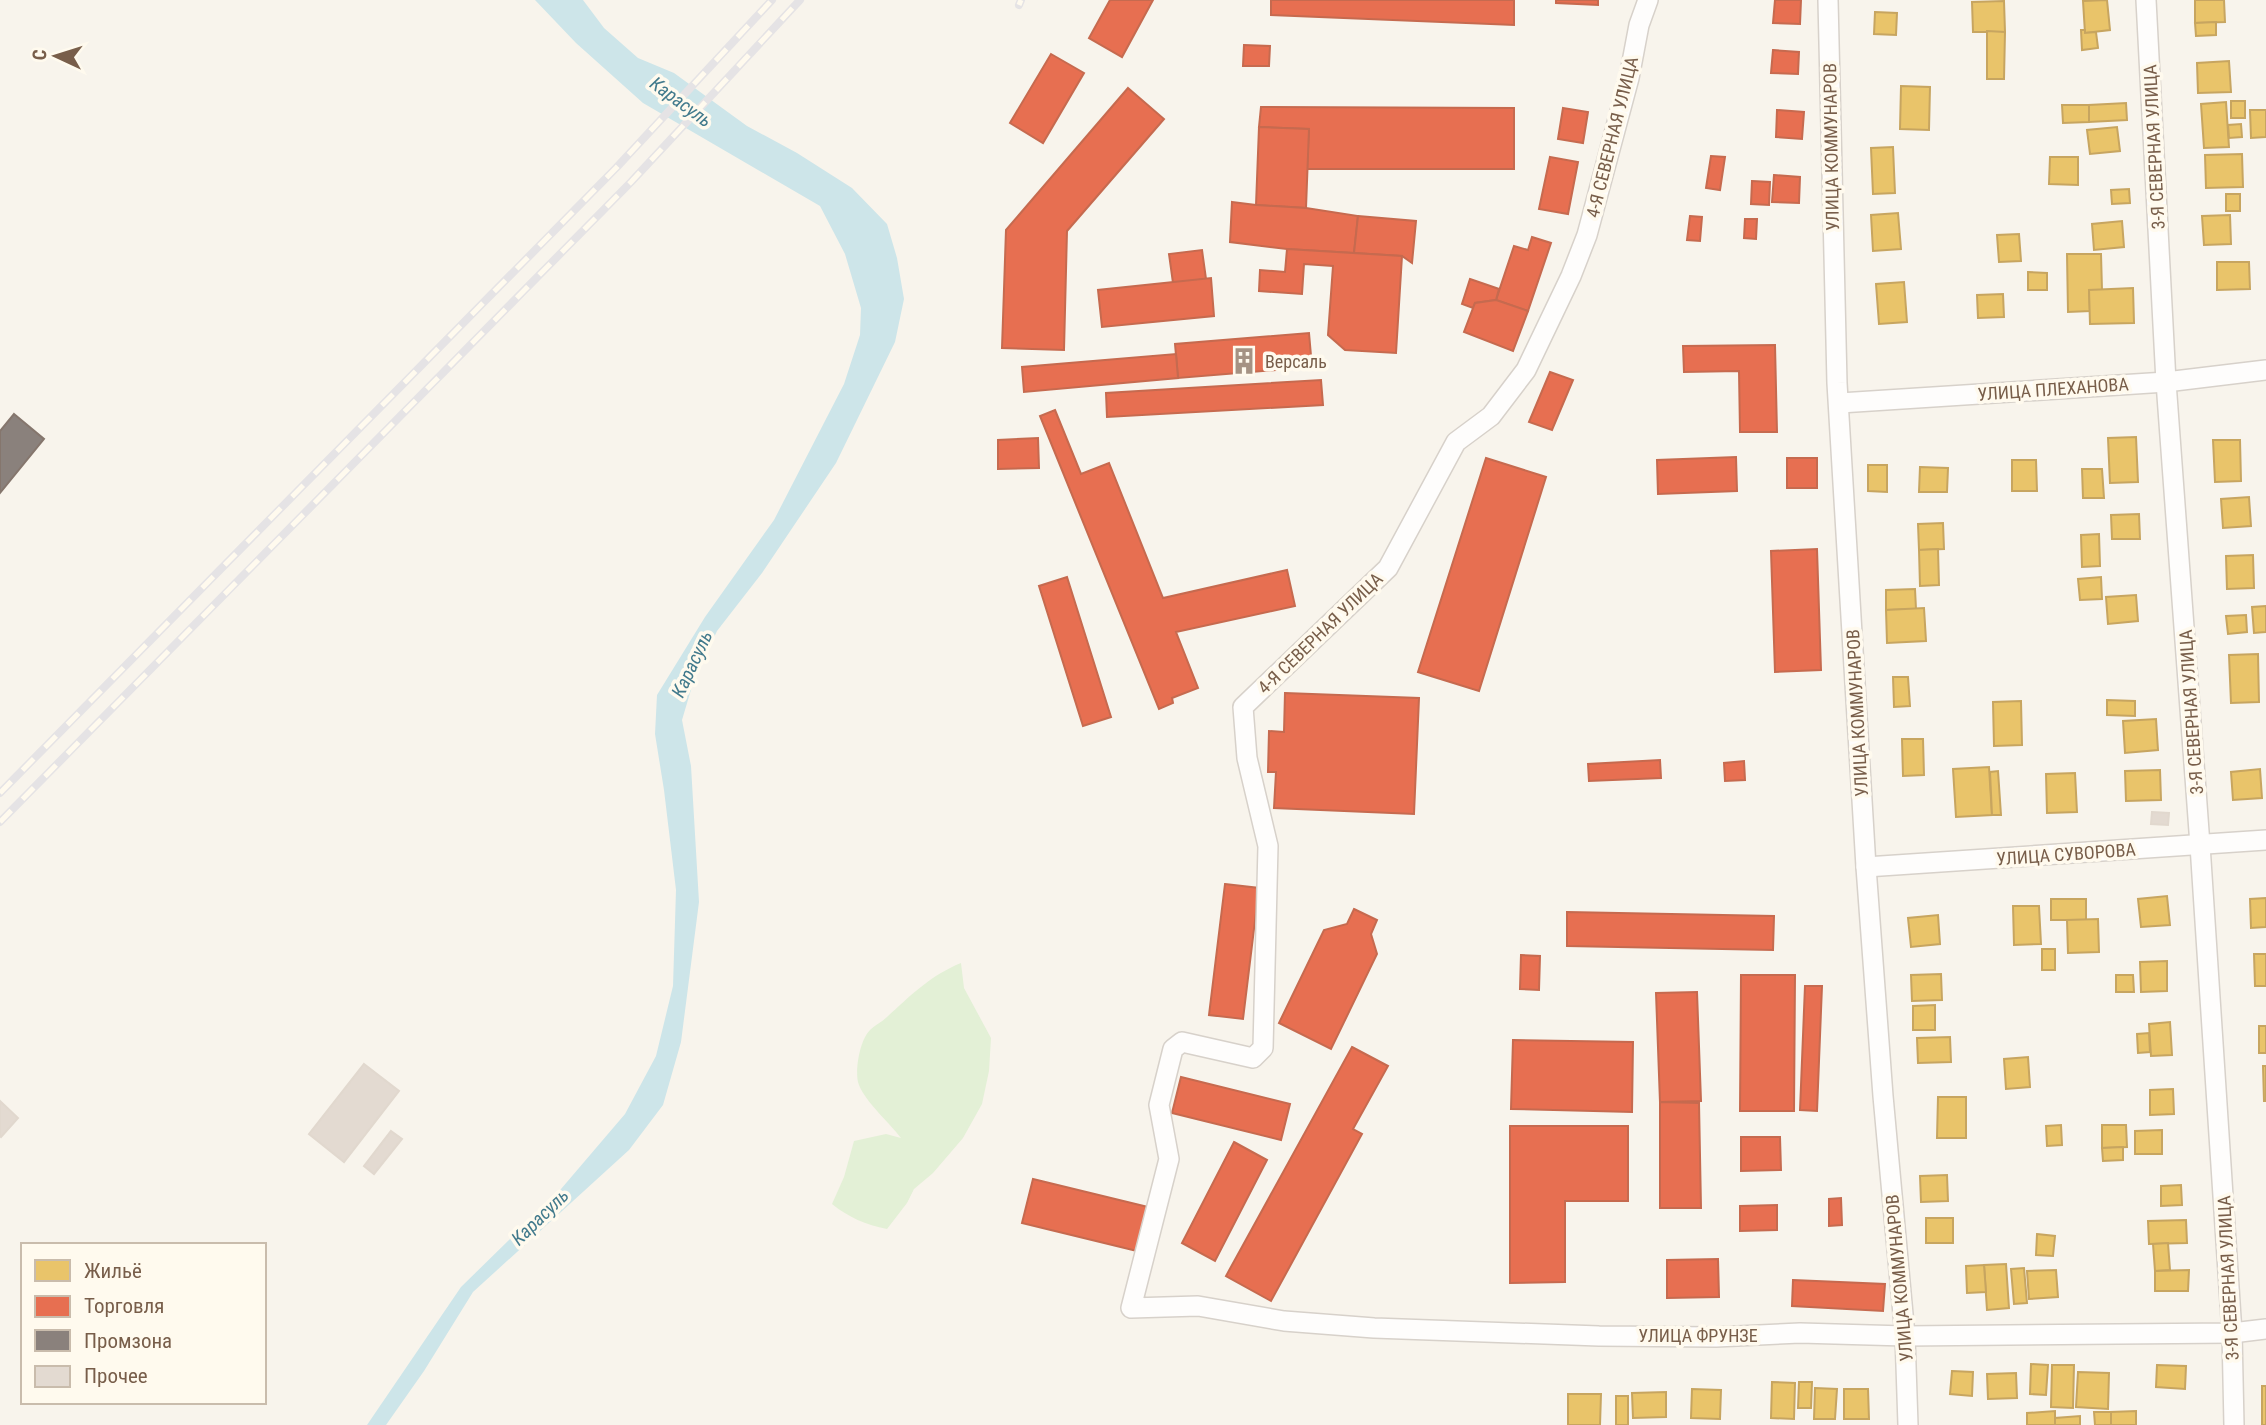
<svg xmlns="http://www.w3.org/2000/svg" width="2266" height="1425" viewBox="0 0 2266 1425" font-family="'Roboto Condensed',sans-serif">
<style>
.green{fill:#e3f0d6}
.water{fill:#cde5e9}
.homes{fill:#e9c46a;stroke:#c7a560;stroke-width:2}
.shops{fill:#e76f51;stroke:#c66a4f;stroke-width:2}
.industry{fill:#8a817c;stroke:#85766d;stroke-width:2}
.building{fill:#e3dad1;stroke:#e1d8ce;stroke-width:2}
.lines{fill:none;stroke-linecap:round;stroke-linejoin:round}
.street-casing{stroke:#d7d1ca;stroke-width:22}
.street{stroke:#fefdfc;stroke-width:19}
.rail-casing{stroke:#e5e3e5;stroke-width:8}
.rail{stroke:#fffaee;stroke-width:5;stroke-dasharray:16;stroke-linecap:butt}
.labels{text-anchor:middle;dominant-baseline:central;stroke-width:7;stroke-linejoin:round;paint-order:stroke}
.street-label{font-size:18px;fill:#785e4a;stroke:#fffaee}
.poi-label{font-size:18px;fill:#785e4a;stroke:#fffaee;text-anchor:start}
.water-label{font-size:19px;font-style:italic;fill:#427a8c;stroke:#fffaee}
</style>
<rect width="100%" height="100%" fill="#f8f4ec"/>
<path class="green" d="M 961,963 L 964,988 L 991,1038 L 989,1071 L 982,1104 L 963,1138 L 933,1173 L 914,1189 L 907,1203 L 887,1229 C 866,1225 848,1217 832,1204 L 844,1177 L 854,1141 L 886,1134 L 901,1138 C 889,1122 863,1100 858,1082 C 855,1069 860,1040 870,1030 C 875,1025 882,1022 887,1017 C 910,996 931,975 961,963 Z"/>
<path class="water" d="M 535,0 L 583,0 L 604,28 L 638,58 L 674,73 L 747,126 L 797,153 L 852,188 L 887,224 L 897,258 L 904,299 L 895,342 L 836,463 L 762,573 L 717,631 L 693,683 L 682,720 L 691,766 L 699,902 L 681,1042 L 663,1105 L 629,1150 L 473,1292 L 424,1371 L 386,1425 L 367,1425 L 461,1287 L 561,1189 L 625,1114 L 656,1056 L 673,986 L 676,890 L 664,790 L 655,734 L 657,695 L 705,617 L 774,520 L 844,384 L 860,335 L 861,308 L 845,254 L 820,206 L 643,103 L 576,43 Z"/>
<g class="homes">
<path d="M 2107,0 L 2110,30 L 2085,33 L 2083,1 Z"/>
<path d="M 2195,0 L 2224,0 L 2225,22 L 2195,23 Z"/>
<path d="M 2004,1 L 2005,32 L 1973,32 L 1972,2 Z"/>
<path d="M 1875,12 L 1897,13 L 1896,35 L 1874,34 Z"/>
<path d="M 2216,22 L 2216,35 L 2196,36 L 2195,23 Z"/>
<path d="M 2081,30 L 2085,30 L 2085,33 L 2096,32 L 2098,48 L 2082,50 Z"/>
<path d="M 1987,31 L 2005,32 L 2004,79 L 1987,79 Z"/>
<path d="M 2229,61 L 2231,92 L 2198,93 L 2197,63 Z"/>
<path d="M 1901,86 L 1930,87 L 1929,130 L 1900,129 Z"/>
<rect x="2231" y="101" width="14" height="17"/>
<path d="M 2226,102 L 2229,147 L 2204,148 L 2201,104 Z"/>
<path d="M 2126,103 L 2127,120 L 2089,122 L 2089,105 Z"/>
<path d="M 2062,105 L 2089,105 L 2089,122 L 2063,123 Z"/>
<path d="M 2250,110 L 2266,110 L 2266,137 L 2251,138 Z"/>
<path d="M 2241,124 L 2242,137 L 2229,138 L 2228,125 Z"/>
<path d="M 2117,127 L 2120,151 L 2090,154 L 2087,130 Z"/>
<path d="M 1893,147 L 1895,193 L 1873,194 L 1871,148 Z"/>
<path d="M 2242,154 L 2243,187 L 2206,188 L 2205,155 Z"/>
<path d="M 2050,157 L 2078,157 L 2078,185 L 2049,184 Z"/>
<path d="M 2129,189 L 2130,203 L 2112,204 L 2111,190 Z"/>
<rect x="2226" y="194" width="14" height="17"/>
<path d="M 1898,213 L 1901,249 L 1873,251 L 1871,215 Z"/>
<path d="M 2230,215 L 2231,244 L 2204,245 L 2202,216 Z"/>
<path d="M 2122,221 L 2124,247 L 2094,250 L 2092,224 Z"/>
<path d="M 2019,234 L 2021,261 L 1999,262 L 1997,235 Z"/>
<path d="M 2067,254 L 2101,254 L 2102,290 L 2089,290 L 2090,311 L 2068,312 Z"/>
<path d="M 2217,262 L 2249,262 L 2250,289 L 2217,290 Z"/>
<path d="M 2028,272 L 2047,273 L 2047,290 L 2028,290 Z"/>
<path d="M 1904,282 L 1907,322 L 1879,324 L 1876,284 Z"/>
<path d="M 2133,288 L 2134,323 L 2090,324 L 2089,290 Z"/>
<path d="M 2003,294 L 2004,317 L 1978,318 L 1977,295 Z"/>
<path d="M 2136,437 L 2138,482 L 2110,483 L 2108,438 Z"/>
<path d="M 2213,440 L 2240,440 L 2241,481 L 2215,482 Z"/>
<path d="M 2012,460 L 2036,460 L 2037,491 L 2012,491 Z"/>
<path d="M 1868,465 L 1887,465 L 1887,492 L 1868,491 Z"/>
<path d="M 1920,467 L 1948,468 L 1947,492 L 1919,492 Z"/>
<path d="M 2082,469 L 2102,469 L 2104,498 L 2083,498 Z"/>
<path d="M 2249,497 L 2251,526 L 2223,528 L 2221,499 Z"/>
<path d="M 2139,514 L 2140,539 L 2112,539 L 2111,515 Z"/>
<path d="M 1943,523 L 1944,549 L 1919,550 L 1918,524 Z"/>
<path d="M 2099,534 L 2100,566 L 2082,567 L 2081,535 Z"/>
<path d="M 1938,549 L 1939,585 L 1920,586 L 1919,550 Z"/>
<path d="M 2253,555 L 2254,588 L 2227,589 L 2226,556 Z"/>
<path d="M 2101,577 L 2102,599 L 2080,600 L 2078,579 Z"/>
<path d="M 1915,589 L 1916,609 L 1886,610 L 1886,590 Z"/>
<path d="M 2136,595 L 2138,621 L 2108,624 L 2106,597 Z"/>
<path d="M 2266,606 L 2266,632 L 2254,633 L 2252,607 Z"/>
<path d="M 1924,608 L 1926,641 L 1887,643 L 1886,610 Z"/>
<path d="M 2246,615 L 2247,632 L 2228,634 L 2226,616 Z"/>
<path d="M 2258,654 L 2259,702 L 2231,703 L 2229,655 Z"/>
<path d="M 1893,677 L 1908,677 L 1910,706 L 1894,707 Z"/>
<path d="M 2107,700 L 2135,701 L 2135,716 L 2107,715 Z"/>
<path d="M 2021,701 L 2022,745 L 1994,746 L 1993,702 Z"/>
<path d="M 2156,719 L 2158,750 L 2125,753 L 2123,721 Z"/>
<path d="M 1902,739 L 1923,739 L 1924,775 L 1903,776 Z"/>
<path d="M 1989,767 L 1992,815 L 1956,817 L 1953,769 Z"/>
<path d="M 2260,769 L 2262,798 L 2233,800 L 2231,772 Z"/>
<path d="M 2160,770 L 2161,800 L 2126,801 L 2125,771 Z"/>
<path d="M 1998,771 L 2001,815 L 1992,815 L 1990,772 Z"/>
<path d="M 2075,773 L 2077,812 L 2047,813 L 2046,774 Z"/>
<path d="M 2167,896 L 2170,925 L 2141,927 L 2138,899 Z"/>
<path d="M 2266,898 L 2266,927 L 2251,928 L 2250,899 Z"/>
<rect x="2051" y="899" width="35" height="21"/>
<path d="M 2013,906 L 2039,906 L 2041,944 L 2014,945 Z"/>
<path d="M 1938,915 L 1940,944 L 1911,947 L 1908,918 Z"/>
<path d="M 2098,919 L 2099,952 L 2068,953 L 2067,920 Z"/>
<rect x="2042" y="949" width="13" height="21"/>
<path d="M 2254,954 L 2266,954 L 2266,986 L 2255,986 Z"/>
<path d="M 2167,961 L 2167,991 L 2141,992 L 2140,962 Z"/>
<path d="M 1941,974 L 1942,1000 L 1912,1001 L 1911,975 Z"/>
<path d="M 2116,975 L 2133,975 L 2134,992 L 2116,992 Z"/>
<path d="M 1935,1005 L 1935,1030 L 1913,1030 L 1913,1006 Z"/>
<path d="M 2170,1022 L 2172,1055 L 2151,1056 L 2149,1024 Z"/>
<rect x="2259" y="1026" width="7" height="27"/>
<path d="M 2149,1033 L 2150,1052 L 2138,1053 L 2137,1034 Z"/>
<path d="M 1950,1037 L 1951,1062 L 1918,1063 L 1917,1038 Z"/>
<path d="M 2028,1057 L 2030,1087 L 2006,1089 L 2004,1059 Z"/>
<path d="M 2263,1066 L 2266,1066 L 2266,1101 L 2264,1101 Z"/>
<path d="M 2173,1089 L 2174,1114 L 2150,1115 L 2150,1090 Z"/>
<path d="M 1938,1097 L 1966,1097 L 1966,1138 L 1937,1138 Z"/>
<path d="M 2061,1125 L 2062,1145 L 2047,1146 L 2046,1126 Z"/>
<path d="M 2102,1125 L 2126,1125 L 2127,1147 L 2102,1148 Z"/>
<path d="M 2162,1130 L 2162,1154 L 2135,1154 L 2135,1131 Z"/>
<path d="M 2123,1147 L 2123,1160 L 2103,1161 L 2102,1148 Z"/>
<path d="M 1947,1175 L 1948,1201 L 1921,1202 L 1920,1176 Z"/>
<path d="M 2181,1185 L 2182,1205 L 2161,1206 L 2161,1186 Z"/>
<rect x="1926" y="1218" width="27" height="25"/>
<path d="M 2186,1220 L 2187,1243 L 2149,1244 L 2148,1221 Z"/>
<path d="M 2037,1234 L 2055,1236 L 2053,1256 L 2036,1255 Z"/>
<path d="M 2168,1243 L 2170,1270 L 2155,1271 L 2153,1244 Z"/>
<path d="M 2006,1264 L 2009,1308 L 1987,1310 L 1984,1265 Z"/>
<path d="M 1984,1265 L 1986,1292 L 1967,1293 L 1966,1266 Z"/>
<path d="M 2024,1268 L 2027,1303 L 2014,1304 L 2011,1269 Z"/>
<path d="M 2056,1270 L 2058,1297 L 2029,1299 L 2027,1271 Z"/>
<path d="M 2189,1270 L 2188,1291 L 2155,1291 L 2155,1271 Z"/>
<path d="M 2031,1364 L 2048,1365 L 2046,1395 L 2030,1394 Z"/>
<path d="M 2052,1365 L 2074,1365 L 2073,1408 L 2051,1407 Z"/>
<path d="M 2157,1365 L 2186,1366 L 2185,1389 L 2156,1387 Z"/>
<path d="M 1952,1371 L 1973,1372 L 1972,1396 L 1950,1394 Z"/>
<path d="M 2078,1372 L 2109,1373 L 2108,1409 L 2076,1407 Z"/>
<path d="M 2016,1373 L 2017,1398 L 1988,1399 L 1987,1374 Z"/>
<path d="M 1772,1382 L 1795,1383 L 1794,1419 L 1771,1418 Z"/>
<path d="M 1799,1382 L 1812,1382 L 1811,1408 L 1798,1408 Z"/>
<rect x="2262" y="1386" width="4" height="39"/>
<path d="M 1815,1388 L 1837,1389 L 1835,1419 L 1814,1419 Z"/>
<path d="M 1692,1389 L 1721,1390 L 1720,1419 L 1691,1418 Z"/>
<path d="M 1844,1389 L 1868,1389 L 1869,1419 L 1844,1419 Z"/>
<path d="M 1666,1392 L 1666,1417 L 1633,1418 L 1632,1393 Z"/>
<path d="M 1568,1394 L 1601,1394 L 1600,1425 L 1568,1425 Z"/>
<rect x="1616" y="1396" width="12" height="29"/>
<path d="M 2055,1411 L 2055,1425 L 2027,1425 L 2027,1413 Z"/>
<path d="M 2136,1411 L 2136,1425 L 2111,1425 L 2111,1412 Z"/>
<path d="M 2094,1412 L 2111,1412 L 2111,1425 L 2095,1425 Z"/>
<path d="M 2080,1416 L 2080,1425 L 2055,1425 L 2055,1418 Z"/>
</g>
<g class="shops">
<path d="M 1110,0 L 1153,0 L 1122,57 L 1089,38 Z"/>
<path d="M 1271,0 L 1514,0 L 1514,25 L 1271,15 Z"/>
<path d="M 1556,0 L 1598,0 L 1598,5 L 1556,3 Z"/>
<path d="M 1775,0 L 1801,0 L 1800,24 L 1773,23 Z"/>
<path d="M 1244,45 L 1270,46 L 1269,66 L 1243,66 Z"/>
<path d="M 1773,50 L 1799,52 L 1798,74 L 1771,73 Z"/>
<path d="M 1051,54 L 1084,73 L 1043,143 L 1010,123 Z"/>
<path d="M 1128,88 L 1164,119 L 1067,231 L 1064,350 L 1002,348 L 1006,230 Z"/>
<path d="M 1261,107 L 1514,108 L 1514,169 L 1307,169 L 1309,129 L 1259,127 Z"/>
<path d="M 1563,108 L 1588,112 L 1583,143 L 1558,139 Z"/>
<path d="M 1777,110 L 1804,112 L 1802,139 L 1776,137 Z"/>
<path d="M 1259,127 L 1309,129 L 1306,208 L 1256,205 Z"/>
<path d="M 1711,156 L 1725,157 L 1720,190 L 1706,188 Z"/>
<path d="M 1550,157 L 1578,162 L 1568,214 L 1539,209 Z"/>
<path d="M 1774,175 L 1800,177 L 1799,203 L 1772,202 Z"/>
<path d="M 1752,181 L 1770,182 L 1769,205 L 1751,204 Z"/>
<path d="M 1232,202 L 1256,205 L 1306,208 L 1358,216 L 1354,253 L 1287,249 L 1230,242 Z"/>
<path d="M 1358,216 L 1416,221 L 1412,263 L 1402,256 L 1354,253 Z"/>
<path d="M 1690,216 L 1702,217 L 1700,241 L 1687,240 Z"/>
<path d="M 1745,219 L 1757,219 L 1756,239 L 1744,238 Z"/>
<path d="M 1532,237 L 1551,243 L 1528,311 L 1496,300 L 1514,246 L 1528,250 Z"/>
<path d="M 1287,249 L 1402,256 L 1396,353 L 1345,350 L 1328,335 L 1333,266 L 1304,264 L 1302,294 L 1259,291 L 1260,270 L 1285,272 Z"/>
<path d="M 1202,250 L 1206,279 L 1173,283 L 1169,254 Z"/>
<path d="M 1211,278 L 1214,316 L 1102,327 L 1098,290 Z"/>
<path d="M 1470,279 L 1499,289 L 1496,300 L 1475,303 L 1473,308 L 1462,304 Z"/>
<path d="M 1496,300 L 1528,311 L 1513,351 L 1464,332 L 1475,303 Z"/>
<path d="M 1309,333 L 1312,367 L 1178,378 L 1175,344 Z"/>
<path d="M 1775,345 L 1777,432 L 1740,432 L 1739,371 L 1684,372 L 1683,346 Z"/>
<path d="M 1176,354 L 1178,378 L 1024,392 L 1022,367 Z"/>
<path d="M 1550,372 L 1573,380 L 1552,430 L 1529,422 Z"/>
<path d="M 1321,380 L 1323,405 L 1107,417 L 1106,393 Z"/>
<path d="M 1055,410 L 1081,474 L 1109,463 L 1163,598 L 1287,570 L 1295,606 L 1176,632 L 1198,688 L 1172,698 L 1173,703 L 1159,709 L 1040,416 Z"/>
<path d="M 1038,438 L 1039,468 L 998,469 L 998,440 Z"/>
<path d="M 1736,457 L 1737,491 L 1658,494 L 1657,460 Z"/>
<path d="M 1486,458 L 1546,477 L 1479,691 L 1418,672 Z"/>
<rect x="1787" y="458" width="30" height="30"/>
<path d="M 1817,549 L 1821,670 L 1775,672 L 1771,551 Z"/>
<path d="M 1067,577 L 1111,717 L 1083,726 L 1039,586 Z"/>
<path d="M 1285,693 L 1419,698 L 1414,814 L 1274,808 L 1276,772 L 1268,772 L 1269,731 L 1284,732 Z"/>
<path d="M 1660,760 L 1661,778 L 1589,781 L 1588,764 Z"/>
<path d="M 1744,761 L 1745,780 L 1725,781 L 1724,763 Z"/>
<path d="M 1225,884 L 1259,888 L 1243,1019 L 1209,1015 Z"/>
<path d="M 1354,909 L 1377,920 L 1371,934 L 1377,954 L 1331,1049 L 1279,1023 L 1324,930 L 1347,924 Z"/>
<path d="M 1567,912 L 1774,916 L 1773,950 L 1567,946 Z"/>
<path d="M 1521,955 L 1540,956 L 1539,990 L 1520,989 Z"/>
<path d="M 1741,975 L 1795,975 L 1794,1111 L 1740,1111 Z"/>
<path d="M 1805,986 L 1822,986 L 1817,1111 L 1800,1110 Z"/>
<path d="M 1697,992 L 1701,1101 L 1660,1102 L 1656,993 Z"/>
<path d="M 1513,1040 L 1633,1042 L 1632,1112 L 1511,1109 Z"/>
<path d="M 1352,1047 L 1388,1066 L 1353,1129 L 1362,1134 L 1271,1301 L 1226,1276 Z"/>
<path d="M 1181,1077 L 1290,1104 L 1281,1140 L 1172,1113 Z"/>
<path d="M 1660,1102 L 1699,1103 L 1701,1208 L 1660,1208 Z"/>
<path d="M 1510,1126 L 1628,1126 L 1628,1201 L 1565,1201 L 1565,1282 L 1510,1283 Z"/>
<path d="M 1741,1137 L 1780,1137 L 1781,1170 L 1741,1171 Z"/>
<path d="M 1234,1142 L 1267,1160 L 1215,1261 L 1182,1243 Z"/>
<path d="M 1033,1179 L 1148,1207 L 1137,1251 L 1022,1223 Z"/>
<path d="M 1841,1198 L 1842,1225 L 1829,1226 L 1829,1199 Z"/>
<path d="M 1777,1205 L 1777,1230 L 1740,1231 L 1740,1206 Z"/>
<path d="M 1718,1259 L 1719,1297 L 1667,1298 L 1667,1260 Z"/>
<path d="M 1793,1280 L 1885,1284 L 1883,1311 L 1792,1306 Z"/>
</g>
<path class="industry" d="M 14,414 L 44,439 L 0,493 L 0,431 Z"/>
<g class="building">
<path d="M 2152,812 L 2169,813 L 2168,825 L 2151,824 Z"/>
<path d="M 364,1064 L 399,1091 L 344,1162 L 309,1134 Z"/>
<path d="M 0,1101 L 18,1118 L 1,1137 L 0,1136 Z"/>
<path d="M 391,1131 L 402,1139 L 374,1174 L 364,1166 Z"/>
</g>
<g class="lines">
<defs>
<g id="street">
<path d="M 1648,0 L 1639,25 L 1629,78 L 1587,235 L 1571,276 L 1526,370 L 1491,416 L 1456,442 L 1388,568 L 1243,707 L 1247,758 L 1268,846 L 1263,1048 L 1253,1058 L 1182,1042 L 1173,1049 L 1159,1105 L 1169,1159 L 1131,1308 L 1198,1306 L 1284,1321 L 1374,1328 L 1599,1336 L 1716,1337 L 1800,1333 L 1905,1336 L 2232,1333 L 2266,1329"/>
<path d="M 1828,0 L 1837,383 L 1866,867 L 1883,1096 L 1905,1336 L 1908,1425"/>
<path d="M 2146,0 L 2166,382 L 2200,845 L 2232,1333 L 2234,1425"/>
<path d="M 1840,403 L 2166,382 L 2266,370"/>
<path d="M 1866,867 L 2266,840"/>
</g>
</defs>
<use href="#street" class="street-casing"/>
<use href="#street" class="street"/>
<defs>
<g id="rail">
<path d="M 1019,5 L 1021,0"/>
<path d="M 0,793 L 616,168 L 772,0"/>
<path d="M 0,822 L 631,182 L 800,0"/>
</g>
</defs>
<use href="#rail" class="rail-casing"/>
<use href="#rail" class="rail"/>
</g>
<defs>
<symbol id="building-bare" viewBox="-9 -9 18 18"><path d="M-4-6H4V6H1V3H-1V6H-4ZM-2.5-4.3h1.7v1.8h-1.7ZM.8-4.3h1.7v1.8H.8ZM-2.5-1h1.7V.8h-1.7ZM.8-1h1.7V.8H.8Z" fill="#a59283" stroke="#fffaee" stroke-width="2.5" paint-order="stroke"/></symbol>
</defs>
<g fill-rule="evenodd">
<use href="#building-bare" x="1225" y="342" width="38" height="38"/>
</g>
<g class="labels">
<g class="street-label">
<text transform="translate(1612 137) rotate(-76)">4-Я СЕВЕРНАЯ УЛИЦА</text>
<text transform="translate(1831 147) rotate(-91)">УЛИЦА КОММУНАРОВ</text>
<text transform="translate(2154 147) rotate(-93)">3-Я СЕВЕРНАЯ УЛИЦА</text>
<text transform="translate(2053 389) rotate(-4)">УЛИЦА ПЛЕХАНОВА</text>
<text transform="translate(1320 633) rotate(-44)">4-Я СЕВЕРНАЯ УЛИЦА</text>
<text transform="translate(2191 712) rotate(-94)">3-Я СЕВЕРНАЯ УЛИЦА</text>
<text transform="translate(1857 713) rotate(-93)">УЛИЦА КОММУНАРОВ</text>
<text transform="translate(2066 854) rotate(-4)">УЛИЦА СУВОРОВА</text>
<text transform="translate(1899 1278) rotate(-95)">УЛИЦА КОММУНАРОВ</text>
<text transform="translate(2228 1278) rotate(-93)">3-Я СЕВЕРНАЯ УЛИЦА</text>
<text x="1698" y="1335">УЛИЦА ФРУНЗЕ</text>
</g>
<g class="poi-label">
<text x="1265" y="361">Версаль</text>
</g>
<g class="water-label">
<text transform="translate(681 102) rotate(36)">Карасуль</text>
<text transform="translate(692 664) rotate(-65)">Карасуль</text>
<text transform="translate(540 1217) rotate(-44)">Карасуль</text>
</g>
</g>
<rect x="21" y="1243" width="245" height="161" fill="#fffaee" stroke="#c9bcac" stroke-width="2"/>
<rect x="35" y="1260" width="35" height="21" fill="#e9c46a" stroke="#c9bcac" stroke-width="2"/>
<text x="84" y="1278" font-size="21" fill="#785e4a">Жильё</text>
<rect x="35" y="1296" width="35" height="21" fill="#e76f51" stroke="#c9bcac" stroke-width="2"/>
<text x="84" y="1313" font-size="21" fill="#785e4a">Торговля</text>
<rect x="35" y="1330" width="35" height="21" fill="#8a817c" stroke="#c9bcac" stroke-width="2"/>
<text x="84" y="1348" font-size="21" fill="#785e4a">Промзона</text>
<rect x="35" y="1366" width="35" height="21" fill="#e3dad1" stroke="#c9bcac" stroke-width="2"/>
<text x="84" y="1383" font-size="21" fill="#785e4a">Прочее</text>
<g transform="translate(56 56) rotate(274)" stroke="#fffaee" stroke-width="5" paint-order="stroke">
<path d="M0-5L12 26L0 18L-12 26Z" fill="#785e4a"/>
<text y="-10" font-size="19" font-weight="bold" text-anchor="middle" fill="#785e4a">С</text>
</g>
</svg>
